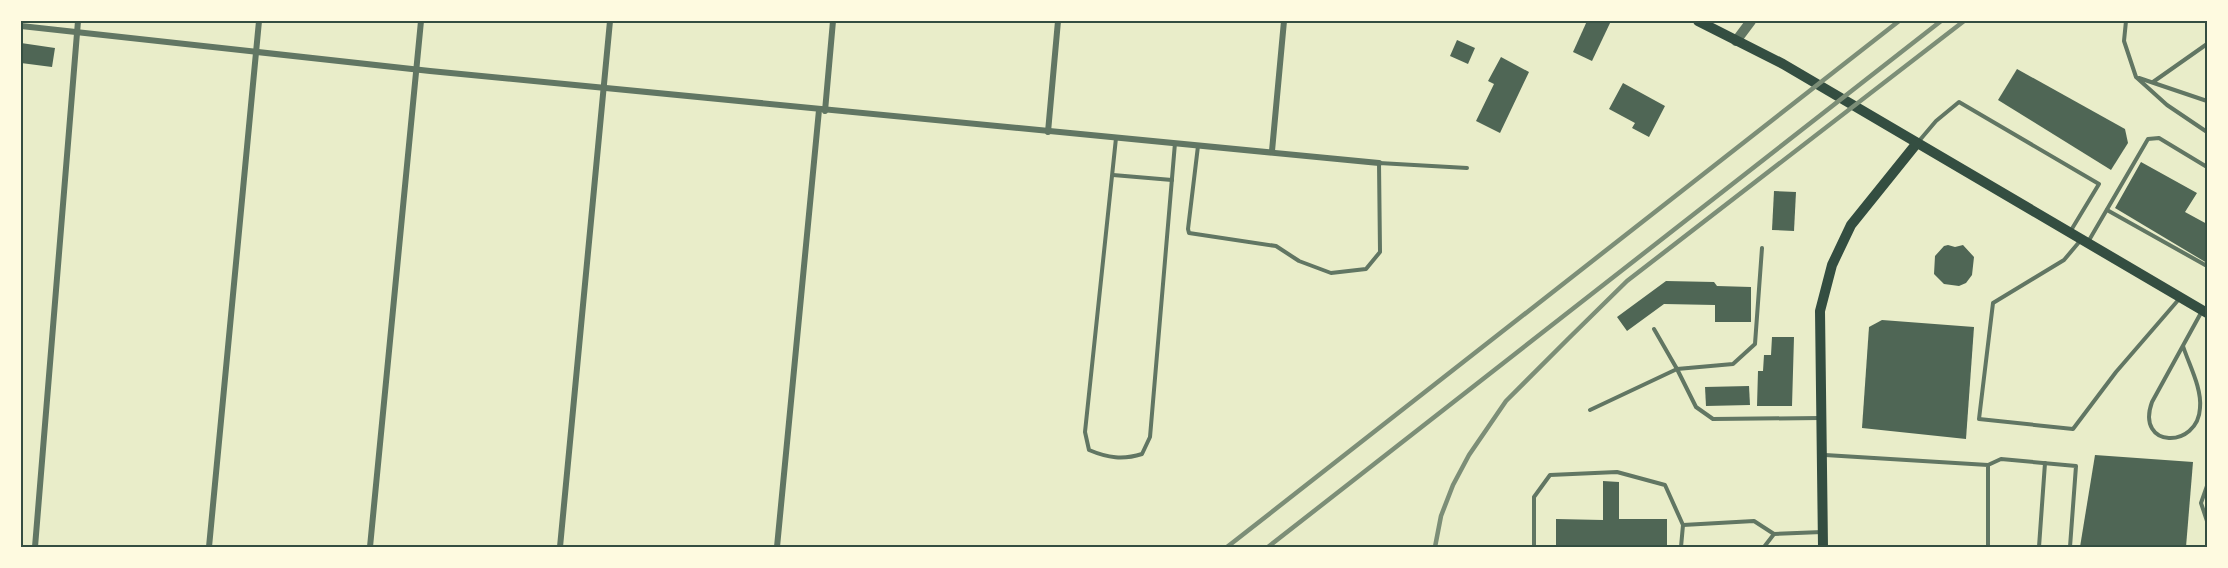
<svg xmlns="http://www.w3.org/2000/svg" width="2228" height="568" viewBox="0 0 2228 568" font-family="Signika,sans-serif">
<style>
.building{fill:#4f6655}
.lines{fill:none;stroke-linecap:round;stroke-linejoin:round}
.service{stroke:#617663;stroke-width:4}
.minor{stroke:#617663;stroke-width:6}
.tertiary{stroke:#617663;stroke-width:10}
.secondary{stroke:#344e41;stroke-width:10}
.rail{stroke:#7c8e77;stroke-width:4.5}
.neatline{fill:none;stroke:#344e41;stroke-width:2}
</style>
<rect width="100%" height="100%" fill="#e9edc9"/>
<g class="building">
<path d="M 1587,21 L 1611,21 L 1592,61 L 1573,52 Z"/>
<path d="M 1457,40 L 1475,48 L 1468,64 L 1450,56 Z"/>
<path d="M 21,43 L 55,48 L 52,67 L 21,63 Z"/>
<path d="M 1501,57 L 1529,72 L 1500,133 L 1476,121 L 1494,84 L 1488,81 Z"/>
<path d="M 2017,69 L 2125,129 L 2128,143 L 2111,170 L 1998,100 Z"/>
<path d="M 1623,83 L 1665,106 L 1649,137 L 1632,128 L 1635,123 L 1609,109 Z"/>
<path d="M 2141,162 L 2197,193 L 2185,212 L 2207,224 L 2207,263 L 2115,208 Z"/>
<path d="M 1774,191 L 1796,192 L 1794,231 L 1772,230 Z"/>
<path d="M 1948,245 L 1955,247 L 1963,245 L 1974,257 L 1972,275 L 1966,283 L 1959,286 L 1944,284 L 1934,274 L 1935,256 L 1944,246 Z"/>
<path d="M 1666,281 L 1714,282 L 1717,286 L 1751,287 L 1751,322 L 1715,322 L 1715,305 L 1664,304 L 1627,331 L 1617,317 Z"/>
<path d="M 1882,320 L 1974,327 L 1966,439 L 1862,428 L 1869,327 Z"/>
<path d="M 1772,337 L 1794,337 L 1792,406 L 1757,406 L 1758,371 L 1763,371 L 1764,355 L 1771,355 Z"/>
<path d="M 1749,386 L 1750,405 L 1706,406 L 1705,387 Z"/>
<path d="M 2095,455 L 2193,462 L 2186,547 L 2080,547 Z"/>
<path d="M 1603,481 L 1619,482 L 1619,519 L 1667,519 L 1667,547 L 1556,547 L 1556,519 L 1603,520 Z"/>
</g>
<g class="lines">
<g class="service">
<path d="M 2126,21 L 2124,41 L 2136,77 L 2167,105 L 2207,132"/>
<path d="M 2139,78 L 2207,101"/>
<path d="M 2153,82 L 2207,44"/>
<path d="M 1116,138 L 1085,432 L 1089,450 C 1108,458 1123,460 1142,454 L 1150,437 L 1175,143"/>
<path d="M 1919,141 L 1936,121 L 1959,102 L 2099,184 L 2070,232"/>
<path d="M 1198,146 L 1188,229 L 1189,233 L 1276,246 L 1299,261 L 1331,273 L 1366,269 L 1380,252 L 1379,163 L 1467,168"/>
<path d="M 1113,175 L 1172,180"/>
<path d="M 2107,210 L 2207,266"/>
<path d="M 2080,241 L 2064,260 L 1993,303 L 1979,419 L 2073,429 L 2116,372 L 2180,298"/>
<path d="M 2088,242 L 2148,139 L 2159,138 L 2207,167"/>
<path d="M 1654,329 L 1677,369 L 1733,364 L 1755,344 L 1762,248"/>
<path d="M 2183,346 C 2189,365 2202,388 2200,408 C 2198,449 2135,449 2152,402 L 2202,311"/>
<path d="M 1590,410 L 1677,369 L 1696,407 L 1713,419 L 1820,418"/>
<path d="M 1825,455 L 1988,465 L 1988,547"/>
<path d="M 1988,465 L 2001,459 L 2076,466 L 2070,547"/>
<path d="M 2207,486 L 2201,503 L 2207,521"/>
<path d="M 1683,525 L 1754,521 L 1774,534 L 1822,532"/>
<path d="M 1534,547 L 1534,497 L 1550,475 L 1617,472 L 1665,485 L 1683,525 L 1681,547"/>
<path d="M 1764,547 L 1774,534"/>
<path d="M 2039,547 L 2045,463"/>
</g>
<g class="minor">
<path d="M 21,26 L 430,71 L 1379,163"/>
<path d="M 825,111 L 833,21"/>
<path d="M 1048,132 L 1058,21"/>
<path d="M 1272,151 L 1284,21"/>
<path d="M 35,547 L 78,21"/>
<path d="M 209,547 L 259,21"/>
<path d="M 370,547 L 421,21"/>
<path d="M 560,547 L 610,21"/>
<path d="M 777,547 L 819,110"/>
</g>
<path class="tertiary" d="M 1736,41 L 1751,21"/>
<g class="secondary">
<path d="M 1698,21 L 1783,64 L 2207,313"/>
<path d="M 1823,547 L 1820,311 L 1832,265 L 1851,225 L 1917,143"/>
</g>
<g class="rail">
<path d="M 1227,547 L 1899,21"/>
<path d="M 1268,547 L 1941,21"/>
<path d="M 1435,547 L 1441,516 L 1453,485 L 1469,455 L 1506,401 L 1569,338 L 1627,281 L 1964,21"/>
</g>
</g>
<rect width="2228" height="568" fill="none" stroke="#fefae0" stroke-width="45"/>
<rect x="22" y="22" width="2184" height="524" class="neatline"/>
</svg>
